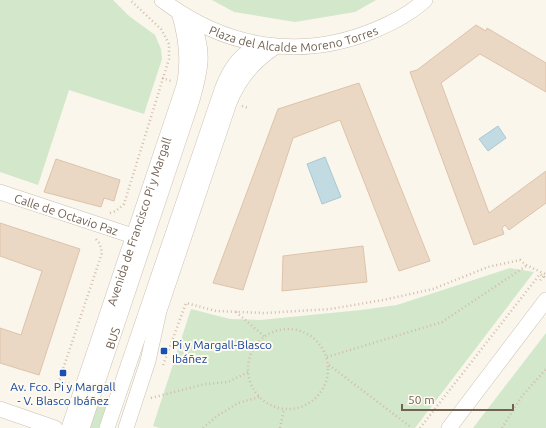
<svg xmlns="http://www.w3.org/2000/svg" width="546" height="428" viewBox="0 0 546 428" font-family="Ubuntu,sans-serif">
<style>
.green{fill:#d3e7cb}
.water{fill:#c2dae2;stroke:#aac8d2}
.building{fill:#ead8c5;stroke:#ddc3a9}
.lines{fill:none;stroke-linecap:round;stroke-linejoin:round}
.minor-casing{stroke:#ccc0b2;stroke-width:16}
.path{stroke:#d2bda9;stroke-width:2.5;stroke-dasharray:1 3;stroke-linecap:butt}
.minor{stroke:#fff;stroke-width:15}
.transit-dot{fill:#1a4fb4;stroke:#fdfaf2;stroke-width:1.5}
.labels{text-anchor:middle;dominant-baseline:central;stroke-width:4;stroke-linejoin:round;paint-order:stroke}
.street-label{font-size:12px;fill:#736151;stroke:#fdfaf2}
.transit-label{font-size:12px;fill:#164399;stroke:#fdfaf2;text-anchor:start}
</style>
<rect width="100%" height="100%" fill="#faf6ec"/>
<g class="green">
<path d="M 0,0 L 113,0 L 129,16 L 155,35 L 161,49 L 162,59 L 144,114 L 69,90 L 38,185 L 0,172 Z"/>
<path d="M 212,0 L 376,0 L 355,12 L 295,22 L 234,12 Z"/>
<path d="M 510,268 L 534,272 L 415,428 L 160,428 L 153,426 L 191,309 L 230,319 L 260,320 L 361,310 L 397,305 Z"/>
<path d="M 546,333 L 546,428 L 473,428 Z"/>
<path d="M 94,402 L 110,408 L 102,428 L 86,428 Z"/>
</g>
<g class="water">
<path d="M 498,126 L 506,138 L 488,151 L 479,139 Z"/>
<path d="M 325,157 L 341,197 L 322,204 L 307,164 Z"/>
</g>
<g class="building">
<path d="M 476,25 L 486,31 L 487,28 L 546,63 L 546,92 L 480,54 L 441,83 L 489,213 L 546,171 L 546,203 L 509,230 L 505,225 L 502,228 L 504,234 L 474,245 L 410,72 L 417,70 Z"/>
<path d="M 359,83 L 430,261 L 399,271 L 340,120 L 293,138 L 243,290 L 213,283 L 278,109 Z"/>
<path d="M 56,159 L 120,180 L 114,201 L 104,198 L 101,207 L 44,192 Z"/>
<path d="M 0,223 L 80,249 L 39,375 L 0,363 L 0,328 L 21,335 L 42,271 L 0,256 Z"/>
<path d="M 363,246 L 367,282 L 282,291 L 283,256 Z"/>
</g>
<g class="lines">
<defs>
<g id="minor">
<path id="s1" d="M 162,0 C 226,48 300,61 375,30 C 392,23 411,13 425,0"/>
<path id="s2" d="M 0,192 L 133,236"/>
<path d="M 0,409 L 55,428"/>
<path id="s3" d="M 69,428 L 184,86 C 190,61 186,36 179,12"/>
<path id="s4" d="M 82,428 L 192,100 C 201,68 205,51 191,19"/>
<path d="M 107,428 L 223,87 C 231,67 240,55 259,45"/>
<path d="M 126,428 L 148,361 L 159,311 L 229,103 C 238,80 255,60 275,47"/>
<path d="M 449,428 L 546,300"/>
</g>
</defs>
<use href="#minor" class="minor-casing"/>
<g class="path">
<path d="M 162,78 L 171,81"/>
<path d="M 242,106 L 248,108"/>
<path d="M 110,213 L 116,211 L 124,204 L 169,59 L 169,44 L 161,29 L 130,0"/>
<path d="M 236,312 L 264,336"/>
<circle cx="288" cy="369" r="40"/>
<path d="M 327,357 L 442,322 L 526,266"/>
<path d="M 163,365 L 186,303 L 216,311 L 265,313 L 330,309 L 383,300 L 433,289 L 488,267 L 520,260 C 527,267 536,269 545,274 L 539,282"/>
<path d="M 329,365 L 412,428"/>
<path d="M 69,384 L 59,381 L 102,253 L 100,244 L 96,239"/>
<path d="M 151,398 L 205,384 L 228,382 L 248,372"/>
<path d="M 203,428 L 217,416 L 238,403 L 259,397"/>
<path d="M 280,428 L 284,409"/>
<path d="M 420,428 L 540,274 L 546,278"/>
<path d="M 502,428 L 522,396 L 546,369"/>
</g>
<use href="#minor" class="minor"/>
</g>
<g class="transit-dot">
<rect x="160" y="347" width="8" height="8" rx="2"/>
<rect x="59" y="369" width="8" height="8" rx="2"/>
</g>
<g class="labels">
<g class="street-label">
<text stroke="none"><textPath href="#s1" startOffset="142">Plaza del Alcalde Moreno Torres</textPath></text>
<text stroke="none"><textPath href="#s2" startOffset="70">Calle de Octavio Paz</textPath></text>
<text stroke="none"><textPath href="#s3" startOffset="218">Avenida de Francisco Pi y Margall</textPath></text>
<text stroke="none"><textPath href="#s4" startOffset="95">BUS</textPath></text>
</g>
<g class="transit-label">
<text x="172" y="344">Pi y Margall-Blasco<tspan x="172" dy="14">Ibáñez</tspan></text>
<text x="63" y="386" text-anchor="middle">Av. Fco. Pi y Margall<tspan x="63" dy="14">- V. Blasco Ibáñez</tspan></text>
</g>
</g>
<path d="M402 404v6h111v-6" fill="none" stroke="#736151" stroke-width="2"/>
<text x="408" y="404" font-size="12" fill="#736151" stroke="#fdfaf2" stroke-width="3" paint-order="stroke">50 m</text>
</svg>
